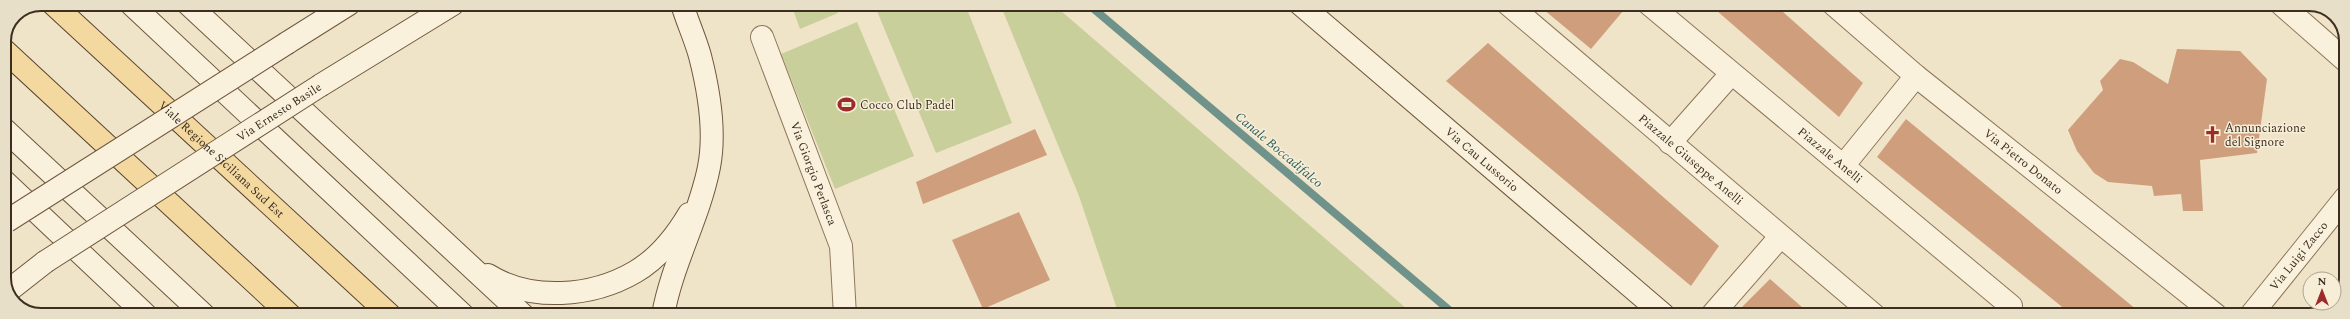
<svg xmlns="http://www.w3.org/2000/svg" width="2350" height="319" viewBox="0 0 2350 319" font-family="Spectral,serif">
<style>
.green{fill:#c9cf9b}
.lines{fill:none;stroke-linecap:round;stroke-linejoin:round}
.stream{stroke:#6f938a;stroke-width:8}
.building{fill:#cf9f7d}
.street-casing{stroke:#8d765c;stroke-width:24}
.secondary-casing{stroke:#6f573f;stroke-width:24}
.primary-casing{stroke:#5b4430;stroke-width:24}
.street{stroke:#faf1dc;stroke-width:22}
.secondary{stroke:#faf1dc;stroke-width:22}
.primary{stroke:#f3d9a0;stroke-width:22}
.secondary-bridge-casing{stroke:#6f573f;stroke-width:24;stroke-linecap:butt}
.secondary-bridge{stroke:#faf1dc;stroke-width:22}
.labels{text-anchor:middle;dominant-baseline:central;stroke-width:3;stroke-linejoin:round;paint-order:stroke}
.poi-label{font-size:12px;fill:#3d2e20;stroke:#f7eed8;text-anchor:start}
.street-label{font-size:12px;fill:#3d2e20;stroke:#f7eed8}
.water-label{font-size:13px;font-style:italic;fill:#2f5d5a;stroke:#f7eed8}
.rim{fill:none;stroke:#3d2e20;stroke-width:2}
</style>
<rect width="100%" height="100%" fill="#f0e4c8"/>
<g class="green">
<path d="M 791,4 L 835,4 L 838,13 L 800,29 Z"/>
<path d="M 874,4 L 965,4 L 1012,123 L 936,153 Z"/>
<path d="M 1000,4 L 1053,4 L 1414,315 L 1119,315 L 1079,196 Z"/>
<path d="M 857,22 L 914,156 L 835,189 L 781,54 Z"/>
</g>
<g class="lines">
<path class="stream" d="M 1088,4 L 1455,315"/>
</g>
<g class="building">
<path d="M 1537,4 L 1629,4 L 1591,49 Z"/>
<path d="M 1709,4 L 1774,4 L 1863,83 L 1839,117 Z"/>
<path d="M 1488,43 L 1719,246 L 1691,286 L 1446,81 Z"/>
<path d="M 2177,49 L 2240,51 L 2267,79 L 2257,153 L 2200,160 L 2203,211 L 2183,211 L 2181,194 L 2154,196 L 2152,186 L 2108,182 L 2094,173 L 2077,151 L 2068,130 L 2103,90 L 2100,81 L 2120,59 L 2133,62 L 2168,84 Z"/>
<path d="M 1906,119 L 2143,315 L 2072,315 L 1877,157 Z"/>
<path d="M 1035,129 L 1047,155 L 923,204 L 916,182 Z"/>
<path d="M 1019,212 L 1050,280 L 983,309 L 952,240 Z"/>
<path d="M 1770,279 L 1811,315 L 1734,315 Z"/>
</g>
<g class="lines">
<defs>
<g id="street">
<path id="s1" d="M 1508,4 L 1874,315"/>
<path id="s2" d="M 1649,4 L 2011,306"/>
<path id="s3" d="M 1833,4 L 1916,76 L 2216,315"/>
<path d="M 2281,4 L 2346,61"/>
<path id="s4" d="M 762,37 L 841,246 L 845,315"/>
<path d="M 1670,143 L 1731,74"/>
<path d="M 1843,166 L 1916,76"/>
<path d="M 1712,315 L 1780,237"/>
<path id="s5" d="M 2251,315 L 2346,197"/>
</g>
<g id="secondary">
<path d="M 131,4 L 463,315"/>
<path d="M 188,4 L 523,315"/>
<path id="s6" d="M 1300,4 L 1664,315"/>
<path d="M 287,43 L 349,4"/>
<path d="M 321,85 L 453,4"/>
<path d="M 4,129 L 204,315"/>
<path d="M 4,181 L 146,315"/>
<path d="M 488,275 C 531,302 592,297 635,272 C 657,259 676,236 689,214"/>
<path d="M 8,291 L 45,262"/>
<path d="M 663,315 C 672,264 699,218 709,167 C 716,131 709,91 700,56 C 695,38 687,21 682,4"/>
</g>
<g id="primary">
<path id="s7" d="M 53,4 L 390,315"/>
<path d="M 4,50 L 290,315"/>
</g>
</defs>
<use href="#street" class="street-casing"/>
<use href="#secondary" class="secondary-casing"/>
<use href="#primary" class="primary-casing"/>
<use href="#street" class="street"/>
<use href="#secondary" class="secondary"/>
<use href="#primary" class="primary"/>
<defs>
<g id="secondary-bridge">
<path d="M 7,221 L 287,43"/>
<path id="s8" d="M 45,262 L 321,85"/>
</g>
</defs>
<use href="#secondary-bridge" class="secondary-bridge-casing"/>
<use href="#secondary-bridge" class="secondary-bridge"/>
</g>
<defs>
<symbol id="stadium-bare" viewBox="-9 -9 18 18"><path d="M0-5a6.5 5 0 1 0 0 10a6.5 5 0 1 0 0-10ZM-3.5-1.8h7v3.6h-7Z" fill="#9e2a2b" stroke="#f7eed8" stroke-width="2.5" paint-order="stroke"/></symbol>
<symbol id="church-bare" viewBox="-9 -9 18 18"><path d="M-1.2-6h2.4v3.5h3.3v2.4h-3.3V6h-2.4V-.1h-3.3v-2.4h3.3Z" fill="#9e2a2b" stroke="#f7eed8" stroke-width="2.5" paint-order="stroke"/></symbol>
</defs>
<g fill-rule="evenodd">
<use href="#stadium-bare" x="834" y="92" width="25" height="25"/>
<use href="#church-bare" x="2200" y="122" width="25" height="25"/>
</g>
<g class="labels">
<g class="poi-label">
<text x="860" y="105">Cocco Club Padel</text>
<text x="2225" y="128">Annunciazione<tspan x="2225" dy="14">del Signore</tspan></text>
</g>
<g class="street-label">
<text stroke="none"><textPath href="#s8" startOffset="278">Via Ernesto Basile</textPath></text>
<text stroke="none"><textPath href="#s2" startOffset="236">Piazzale Anelli</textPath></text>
<text stroke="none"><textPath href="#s7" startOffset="229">Viale Regione Siciliana Sud Est</textPath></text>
<text stroke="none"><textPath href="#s6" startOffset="239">Via Cau Lussorio</textPath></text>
<text stroke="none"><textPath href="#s1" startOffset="240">Piazzale Giuseppe Anelli</textPath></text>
<text stroke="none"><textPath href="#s3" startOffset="247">Via Pietro Donato</textPath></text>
<text stroke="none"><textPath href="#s4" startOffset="146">Via Giorgio Perlasca</textPath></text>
<text stroke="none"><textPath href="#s5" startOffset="76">Via Luigi Zacco</textPath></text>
</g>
<g class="water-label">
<text transform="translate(1279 150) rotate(40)">Canale Boccadifalco</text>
</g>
</g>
<path d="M0 0H2350V319H0ZM41 11H2309A30 30 0 0 1 2339 41V278A30 30 0 0 1 2309 308H41A30 30 0 0 1 11 278V41A30 30 0 0 1 41 11Z" fill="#e8dfc9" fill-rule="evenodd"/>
<path class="rim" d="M41 11H2309A30 30 0 0 1 2339 41V278A30 30 0 0 1 2309 308H41A30 30 0 0 1 11 278V41A30 30 0 0 1 41 11Z"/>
<g transform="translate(2322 291)"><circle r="19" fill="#f7eed8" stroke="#ada18e"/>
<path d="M0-3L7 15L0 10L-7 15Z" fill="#9e2a2b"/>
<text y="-6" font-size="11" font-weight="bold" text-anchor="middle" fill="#3d2e20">N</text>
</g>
</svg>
